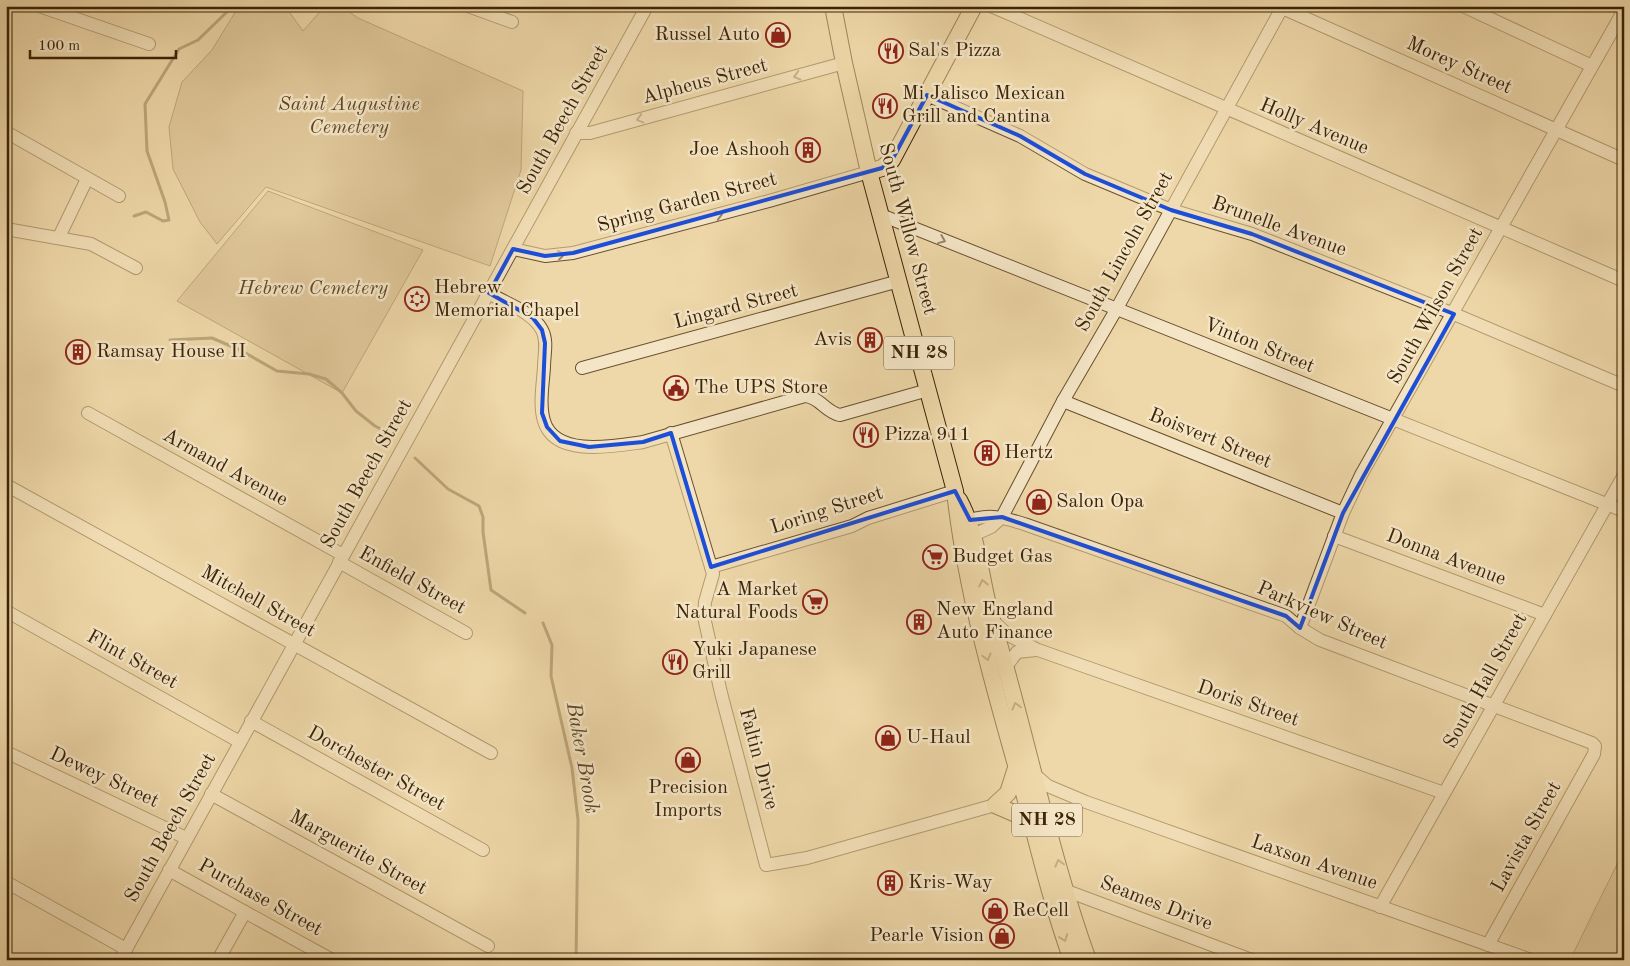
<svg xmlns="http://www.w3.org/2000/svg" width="1630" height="966" viewBox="0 0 1630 966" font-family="'Old Standard TT',serif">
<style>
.green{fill:#d0b98c;stroke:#866e48}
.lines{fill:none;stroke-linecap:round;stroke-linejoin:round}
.stream{stroke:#826b46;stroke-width:3}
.minor-casing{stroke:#68512e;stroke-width:14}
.major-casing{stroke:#3b2405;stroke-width:18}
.minor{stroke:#f4e5c6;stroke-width:12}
.major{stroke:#eed7a8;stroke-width:16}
.oneway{stroke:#988466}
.oneway2{stroke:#947e56}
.marked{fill:none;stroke:#1d4ed8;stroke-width:4;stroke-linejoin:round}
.labels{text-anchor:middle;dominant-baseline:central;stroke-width:5;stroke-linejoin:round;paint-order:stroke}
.shield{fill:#f4e5c6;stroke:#725e3f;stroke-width:1}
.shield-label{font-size:19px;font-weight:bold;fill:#3b2405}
.poi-label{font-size:20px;fill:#3b2405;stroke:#f4e5c6;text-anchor:start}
.street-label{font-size:20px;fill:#3b2405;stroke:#f4e5c6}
.park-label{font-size:20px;font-style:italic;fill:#604927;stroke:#f4e5c6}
.water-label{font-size:21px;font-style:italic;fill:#5e4725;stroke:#f4e5c6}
</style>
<rect width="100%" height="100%" fill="#eed7a8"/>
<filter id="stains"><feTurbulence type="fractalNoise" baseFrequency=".004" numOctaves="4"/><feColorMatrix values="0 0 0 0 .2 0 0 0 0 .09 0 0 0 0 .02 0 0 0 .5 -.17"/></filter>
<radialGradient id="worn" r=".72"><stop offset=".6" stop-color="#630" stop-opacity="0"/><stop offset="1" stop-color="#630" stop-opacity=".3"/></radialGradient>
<g class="green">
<path d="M 239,6 L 285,6 L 303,31 L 325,6 L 341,6 L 358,18 L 523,91 L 521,170 L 490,266 L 266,187 L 217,244 L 200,222 L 173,169 L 169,127 L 182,82 L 212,50 Z"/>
<path d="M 268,191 L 423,250 L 342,393 L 177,301 Z"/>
<path d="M 1624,850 L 1624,960 L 1570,960 Z"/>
</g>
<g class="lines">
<g class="stream">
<path d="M 134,216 L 146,212 L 163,221 L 169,220 L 165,202 L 147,151 L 145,104 L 179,49 L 198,40 L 233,6"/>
<path d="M 170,340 L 212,338 L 240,350 L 277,371 L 309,374 L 326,379 L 342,393 L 356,411 L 375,426 L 392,435"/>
<path d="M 415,458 L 448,489 L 479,506 L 483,517 L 483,532 L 491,590 L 525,613"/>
<path d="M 543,623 L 552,645 L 551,676 L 572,768 L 578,820 L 576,960"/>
</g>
<defs>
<g id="minor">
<path d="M 39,6 L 149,44"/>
<path d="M 468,6 L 512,22"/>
<path d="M 991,6 L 1624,281"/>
<path d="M 1278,6 L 1624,160"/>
<path d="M 1463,6 L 1592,66"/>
<path d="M 927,95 L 1020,136 L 1085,174 L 1145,199 L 1171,210 L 1252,234 L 1454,314 L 1624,386"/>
<path d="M 6,132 L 119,196"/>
<path d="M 576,133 L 590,133 L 844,63"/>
<path d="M 881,215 L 1624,511"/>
<path d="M 6,229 L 91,244 L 136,268"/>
<path d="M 59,237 L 87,179"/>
<path d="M 513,249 L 545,256 L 573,253 L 769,201 L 869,172"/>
<path d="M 489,293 C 506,304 532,311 542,330 C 548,341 544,355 544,367 C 543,384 539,404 544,421 C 555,458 615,446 643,442 L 805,396 C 820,397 825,412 840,415 L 928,390"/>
<path d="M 582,368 L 899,281"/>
<path d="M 1063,401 L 1343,513"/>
<path d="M 88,413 L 343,555"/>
<path d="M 671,433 L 711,567 L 713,574 L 705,602 L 704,617 L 721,693 L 766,865 L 807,858 L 995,805"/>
<path d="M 6,485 L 491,753"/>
<path d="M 960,523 C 987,513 1000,516 1027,525 L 1286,616 L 1300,628 L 1320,640 L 1592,743 L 1595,746 L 1594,754 L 1488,945"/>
<path d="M 1334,536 L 1545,615"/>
<path d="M 965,539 L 991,527 L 1002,517 L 1063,401 L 1116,310 L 1283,6"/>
<path d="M 339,562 L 466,633"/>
<path d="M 711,567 L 852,526 L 868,518 L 955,491"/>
<path d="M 6,611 L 240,742"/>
<path d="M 993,621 L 1008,635 L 1038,650 L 1444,793"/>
<path d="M 1300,628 L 1343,513 L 1361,475 L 1624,10"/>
<path d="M 1005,668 L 1017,652 L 1036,650"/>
<path d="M 251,721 L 483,850"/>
<path d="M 6,752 L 186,838"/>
<path d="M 1034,774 L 1048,786 L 1086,802 L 1531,960"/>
<path d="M 211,794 L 488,946"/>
<path d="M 169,870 L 332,960"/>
<path d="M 6,882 L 126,949"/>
<path d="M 1059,888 L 1252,960"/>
<path d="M 1380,907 L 1624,475"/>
<path d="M 120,960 L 647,6"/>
<path d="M 218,960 L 245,912"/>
</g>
<g id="major">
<path d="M 833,6 L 844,63 L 869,172 L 955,491 C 966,593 996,694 1024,793 C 1039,849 1052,905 1072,960"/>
<path d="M 869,172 L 882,168 L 892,160 L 974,6"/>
<path d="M 959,500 C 979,537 980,580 992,620 C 1026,732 1048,849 1088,960"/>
<path d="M 1016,768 L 1008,793 L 995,805 L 1030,820"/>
</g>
</defs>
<use href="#minor" class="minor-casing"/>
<use href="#major" class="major-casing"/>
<use href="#minor" class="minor"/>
<use href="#major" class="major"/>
</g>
<defs><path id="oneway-chevron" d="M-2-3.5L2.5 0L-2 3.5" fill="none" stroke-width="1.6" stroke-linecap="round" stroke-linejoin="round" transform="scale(1.25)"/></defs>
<g class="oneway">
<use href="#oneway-chevron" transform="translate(797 76) rotate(165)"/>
<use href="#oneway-chevron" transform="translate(640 119) rotate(165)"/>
<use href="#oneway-chevron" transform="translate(719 215) rotate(-15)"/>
<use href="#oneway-chevron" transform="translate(942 240) rotate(22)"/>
<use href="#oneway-chevron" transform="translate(561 255) rotate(-7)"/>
</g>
<g class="oneway2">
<use href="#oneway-chevron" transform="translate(983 583) rotate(-102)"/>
<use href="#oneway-chevron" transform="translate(987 657) rotate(75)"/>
<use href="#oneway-chevron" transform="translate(1016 706) rotate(-105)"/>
<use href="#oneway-chevron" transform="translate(1059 863) rotate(-105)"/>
<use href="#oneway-chevron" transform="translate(1064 938) rotate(70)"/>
</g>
<path d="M0 0H1630V966H0ZM 927,95 L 1020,136 L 1085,174 L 1171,210 L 1252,234 L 1454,314 L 1343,513 L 1300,628 L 1286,616 L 1002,517 L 970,520 L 955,491 L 711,567 L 671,433 L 643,442 L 589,447 L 560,441 L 547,427 L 542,413 L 545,343 L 542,330 L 533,318 L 489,293 L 513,249 L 545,256 L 573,253 L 882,168 L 892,160 Z" fill="#eed7a8" fill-opacity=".55" fill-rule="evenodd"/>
<path class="marked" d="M 927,95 L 1020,136 L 1085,174 L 1171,210 L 1252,234 L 1454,314 L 1343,513 L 1300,628 L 1286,616 L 1002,517 L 970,520 L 955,491 L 711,567 L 671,433 L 643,442 L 589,447 L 560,441 L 547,427 L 542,413 L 545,343 L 542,330 L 533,318 L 489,293 L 513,249 L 545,256 L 573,253 L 882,168 L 892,160 Z"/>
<defs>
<symbol id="shop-ring" viewBox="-11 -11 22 22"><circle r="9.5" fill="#f4e5c6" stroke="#8f2418" stroke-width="1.5"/><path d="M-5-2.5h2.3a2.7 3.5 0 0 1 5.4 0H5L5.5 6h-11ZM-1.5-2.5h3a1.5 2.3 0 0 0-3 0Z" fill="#8f2418"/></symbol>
<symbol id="restaurant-ring" viewBox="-11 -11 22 22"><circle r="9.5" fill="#f4e5c6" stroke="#8f2418" stroke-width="1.5"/><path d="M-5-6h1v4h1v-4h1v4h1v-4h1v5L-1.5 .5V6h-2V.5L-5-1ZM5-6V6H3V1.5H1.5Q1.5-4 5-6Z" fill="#8f2418"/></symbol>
<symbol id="building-ring" viewBox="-11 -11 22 22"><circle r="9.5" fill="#f4e5c6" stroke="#8f2418" stroke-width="1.5"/><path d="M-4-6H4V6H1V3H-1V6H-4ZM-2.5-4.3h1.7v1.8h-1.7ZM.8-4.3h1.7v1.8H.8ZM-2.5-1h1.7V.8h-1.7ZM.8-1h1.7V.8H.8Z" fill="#8f2418"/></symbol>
<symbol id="synagogue-ring" viewBox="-11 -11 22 22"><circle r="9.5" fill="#f4e5c6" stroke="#8f2418" stroke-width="1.5"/><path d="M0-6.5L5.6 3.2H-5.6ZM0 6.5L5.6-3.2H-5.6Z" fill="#8f2418"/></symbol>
<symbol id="civic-ring" viewBox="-11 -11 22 22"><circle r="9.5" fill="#f4e5c6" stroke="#8f2418" stroke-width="1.5"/><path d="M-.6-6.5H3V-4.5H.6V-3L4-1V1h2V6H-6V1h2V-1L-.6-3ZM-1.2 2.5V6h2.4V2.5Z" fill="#8f2418"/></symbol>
<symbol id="supermarket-ring" viewBox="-11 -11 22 22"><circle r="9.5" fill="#f4e5c6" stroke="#8f2418" stroke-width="1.5"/><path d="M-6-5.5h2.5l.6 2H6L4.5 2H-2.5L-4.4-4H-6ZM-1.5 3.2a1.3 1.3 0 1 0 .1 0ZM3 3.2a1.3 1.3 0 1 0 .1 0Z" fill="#8f2418"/></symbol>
</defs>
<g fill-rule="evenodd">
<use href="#shop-ring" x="764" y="21" width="28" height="28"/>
<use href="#restaurant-ring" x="877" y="37" width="28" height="28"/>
<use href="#restaurant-ring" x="871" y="92" width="28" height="28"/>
<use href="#building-ring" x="794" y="136" width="28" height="28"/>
<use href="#synagogue-ring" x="403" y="285" width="28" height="28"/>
<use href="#building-ring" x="856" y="326" width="28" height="28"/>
<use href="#building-ring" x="64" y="338" width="28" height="28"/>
<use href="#civic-ring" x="662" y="374" width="28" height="28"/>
<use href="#restaurant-ring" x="852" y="421" width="28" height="28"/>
<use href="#building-ring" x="973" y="439" width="28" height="28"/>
<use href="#shop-ring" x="1025" y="488" width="28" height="28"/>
<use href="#supermarket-ring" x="921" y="543" width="28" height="28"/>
<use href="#supermarket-ring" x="801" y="588" width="28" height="28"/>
<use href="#building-ring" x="905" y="608" width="28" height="28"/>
<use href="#restaurant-ring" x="661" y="648" width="28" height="28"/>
<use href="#shop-ring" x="874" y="724" width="28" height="28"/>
<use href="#shop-ring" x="674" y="746" width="28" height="28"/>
<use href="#building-ring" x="876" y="869" width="28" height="28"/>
<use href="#shop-ring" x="981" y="897" width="28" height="28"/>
<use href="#shop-ring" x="988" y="922" width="28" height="28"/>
</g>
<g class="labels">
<g class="shield">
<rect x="884" y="336.5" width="70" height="33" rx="4"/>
<rect x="1012" y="803.5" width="70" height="33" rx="4"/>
</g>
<g class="shield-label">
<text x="919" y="353">NH 28</text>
<text x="1047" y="820">NH 28</text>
</g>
<g class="poi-label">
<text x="760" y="35" text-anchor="end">Russel Auto</text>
<text x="908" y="51">Sal's Pizza</text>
<text x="902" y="94">Mi Jalisco Mexican<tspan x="902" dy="23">Grill and Cantina</tspan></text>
<text x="790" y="150" text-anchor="end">Joe Ashooh</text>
<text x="434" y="288">Hebrew<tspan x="434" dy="23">Memorial Chapel</tspan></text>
<text x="852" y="340" text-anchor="end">Avis</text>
<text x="96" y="352">Ramsay House II</text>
<text x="694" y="388">The UPS Store</text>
<text x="884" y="435">Pizza 911</text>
<text x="1004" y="453">Hertz</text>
<text x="1056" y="502">Salon Opa</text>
<text x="952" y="557">Budget Gas</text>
<text x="798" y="590" text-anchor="end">A Market<tspan x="798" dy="23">Natural Foods</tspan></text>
<text x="936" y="610">New England<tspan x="936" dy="23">Auto Finance</tspan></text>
<text x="692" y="650">Yuki Japanese<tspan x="692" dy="23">Grill</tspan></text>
<text x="906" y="738">U-Haul</text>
<text x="688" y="788" text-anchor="middle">Precision<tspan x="688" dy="23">Imports</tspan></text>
<text x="908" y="883">Kris-Way</text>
<text x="1012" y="911">ReCell</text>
<text x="984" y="936" text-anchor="end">Pearle Vision</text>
</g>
<g class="street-label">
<text transform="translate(1459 66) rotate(24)">Morey Street</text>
<text transform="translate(705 82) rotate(-15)">Alpheus Street</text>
<text transform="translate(563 120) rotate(-61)">South Beech Street</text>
<text transform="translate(1314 127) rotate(23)">Holly Avenue</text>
<text transform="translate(687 203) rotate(-15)">Spring Garden Street</text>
<text transform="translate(1279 227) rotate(20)">Brunelle Avenue</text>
<text transform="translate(907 229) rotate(75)">South Willow Street</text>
<text transform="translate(1125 252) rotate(-61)">South Lincoln Street</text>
<text transform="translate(1436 306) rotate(-61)">South Wilson Street</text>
<text transform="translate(736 307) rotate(-15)">Lingard Street</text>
<text transform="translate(1259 346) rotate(22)">Vinton Street</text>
<text transform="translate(1210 439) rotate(22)">Boisvert Street</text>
<text transform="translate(225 468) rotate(29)">Armand Avenue</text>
<text transform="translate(367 474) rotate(-61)">South Beech Street</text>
<text transform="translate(827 511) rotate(-18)">Loring Street</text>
<text transform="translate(1446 558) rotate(21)">Donna Avenue</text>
<text transform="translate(412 581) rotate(29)">Enfield Street</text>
<text transform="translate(258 602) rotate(29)">Mitchell Street</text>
<text transform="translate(1322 616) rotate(24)">Parkview Street</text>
<text transform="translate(132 660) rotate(29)">Flint Street</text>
<text transform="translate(1486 681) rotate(-61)">South Hall Street</text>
<text transform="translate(1248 704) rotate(19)">Doris Street</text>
<text transform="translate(758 759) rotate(75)">Faltin Drive</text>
<text transform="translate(376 769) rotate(29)">Dorchester Street</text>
<text transform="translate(104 778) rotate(25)">Dewey Street</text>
<text transform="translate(171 828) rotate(-61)">South Beech Street</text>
<text transform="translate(1527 837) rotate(-61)">Lavista Street</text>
<text transform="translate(358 853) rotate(29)">Marguerite Street</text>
<text transform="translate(1314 863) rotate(19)">Laxson Avenue</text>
<text transform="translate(260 898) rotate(29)">Purchase Street</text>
<text transform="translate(1156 904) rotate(21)">Seames Drive</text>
</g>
<g class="park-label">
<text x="349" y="105">Saint Augustine<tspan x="349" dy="23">Cemetery</tspan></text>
<text x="313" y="289">Hebrew Cemetery</text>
</g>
<g class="water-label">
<text transform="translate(582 758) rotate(80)">Baker Brook</text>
</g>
</g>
<rect width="1630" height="966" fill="none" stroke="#eed7a8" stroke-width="25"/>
<rect x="8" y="8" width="1615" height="951" fill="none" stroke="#3b2405" stroke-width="2.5"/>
<rect x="12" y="12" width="1605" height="941" fill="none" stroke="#3b2405"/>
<path d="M30 50v8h146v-8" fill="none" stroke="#3b2405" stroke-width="2.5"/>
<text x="38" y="50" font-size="15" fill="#3b2405" stroke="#f4e5c6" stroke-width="4" paint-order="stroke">100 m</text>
<rect width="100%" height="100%" filter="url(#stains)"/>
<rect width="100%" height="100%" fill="url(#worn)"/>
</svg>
